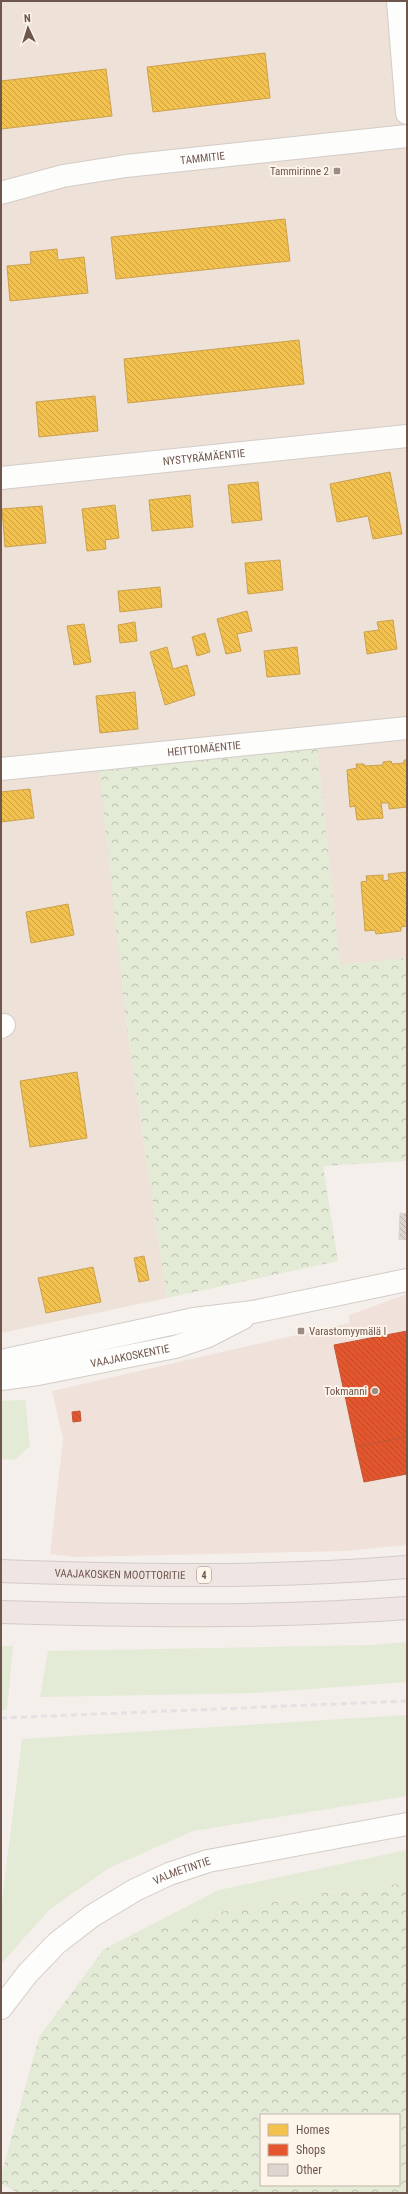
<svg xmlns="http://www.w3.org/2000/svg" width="408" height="2194" viewBox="0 0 408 2194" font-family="'Roboto Condensed',sans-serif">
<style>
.residential{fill:#ede1d8}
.commercial{fill:#f1e1db}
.green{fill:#e3ead6}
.forest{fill:url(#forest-crowns);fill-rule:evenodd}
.homes{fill:url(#homes-back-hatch);stroke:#cba14e}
.shops{fill:url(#shops-back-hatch);stroke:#c15737}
.building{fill:url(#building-back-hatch);stroke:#dcd2cd}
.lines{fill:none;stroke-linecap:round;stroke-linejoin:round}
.street-casing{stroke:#d3ccc8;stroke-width:24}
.secondary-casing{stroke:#d3ccc6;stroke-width:24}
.highway-casing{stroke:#d3cbc7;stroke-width:24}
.street{stroke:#fdfdfc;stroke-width:22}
.secondary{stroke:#fdfdfc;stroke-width:22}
.highway{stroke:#efe6e4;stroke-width:22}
.rail{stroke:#e3e1e3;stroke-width:3;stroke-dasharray:6 4;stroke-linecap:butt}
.poi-dot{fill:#9e8c84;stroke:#fdf4ea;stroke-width:1.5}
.labels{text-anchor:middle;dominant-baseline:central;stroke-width:4;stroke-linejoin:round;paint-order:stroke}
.shield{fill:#fdf4ea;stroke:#9a857c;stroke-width:1}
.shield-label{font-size:10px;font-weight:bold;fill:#6f564d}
.street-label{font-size:11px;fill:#6f564d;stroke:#fdf4ea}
.poi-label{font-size:11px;fill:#6f564d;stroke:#fdf4ea;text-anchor:end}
</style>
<defs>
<pattern id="forest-crowns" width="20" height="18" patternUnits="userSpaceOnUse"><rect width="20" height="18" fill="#e3ead6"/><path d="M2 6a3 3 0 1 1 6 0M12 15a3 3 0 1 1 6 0" fill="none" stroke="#bcc0b0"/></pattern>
<pattern id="homes-back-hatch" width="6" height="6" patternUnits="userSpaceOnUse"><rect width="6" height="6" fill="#f2c14e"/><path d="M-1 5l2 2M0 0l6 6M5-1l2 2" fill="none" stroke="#c8a043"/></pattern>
<pattern id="shops-back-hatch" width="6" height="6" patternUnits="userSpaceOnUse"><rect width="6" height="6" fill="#e4572e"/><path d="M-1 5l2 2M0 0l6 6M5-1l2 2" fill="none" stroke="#bd4b29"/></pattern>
<pattern id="building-back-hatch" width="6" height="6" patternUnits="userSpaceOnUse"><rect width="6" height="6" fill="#ddd5d0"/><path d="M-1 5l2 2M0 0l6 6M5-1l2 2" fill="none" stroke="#b7b0ab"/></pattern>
</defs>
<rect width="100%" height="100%" fill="#f4efea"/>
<path class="residential" d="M 1,1 L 407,1 L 407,958 L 340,966 L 316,738 L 125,1014 L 167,1298 L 1,1333 Z"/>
<path class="commercial" d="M 407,1294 L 407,1545 L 345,1551 L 74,1557 L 50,1554 L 63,1439 L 52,1391 L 349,1323 L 349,1315 Z"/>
<g class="green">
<path d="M 25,1400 L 30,1446 L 14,1460 L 1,1459 L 1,1401 Z"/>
<path d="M 407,1642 L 407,1682 L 255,1693 L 40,1697 L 48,1651 L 372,1645 Z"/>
<path d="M 1,1646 L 13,1646 L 7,1710 L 1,1710 Z"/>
<path d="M 407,1715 L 407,1796 L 193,1831 L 109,1868 L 49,1910 L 1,1964 L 1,1909 L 22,1739 Z"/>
<path d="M 407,1850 L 407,1883 L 321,1893 L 194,1917 L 104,1949 L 219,1890 Z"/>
</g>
<g class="forest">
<path d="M 316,738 L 340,965 L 407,958 L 407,1161 L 323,1166 L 338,1261 L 167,1298 L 125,1014 L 98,758 Z"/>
<path d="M 407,1883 L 407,2193 L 19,2193 L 1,2184 L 1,2176 L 39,2037 L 104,1949 L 194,1917 L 321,1893 ZM 261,2115 L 399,2115 L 399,2185 L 261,2185 Z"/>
</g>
<g class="homes">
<path d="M 265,53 L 270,98 L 153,112 L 147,67 Z"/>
<path d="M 106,69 L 112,116 L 1,129 L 1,81 Z"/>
<path d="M 285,219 L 290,261 L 116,279 L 111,237 Z"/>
<path d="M 57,249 L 58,260 L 84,257 L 88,293 L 10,301 L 7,266 L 31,264 L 30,252 Z"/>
<path d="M 299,340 L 304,384 L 128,403 L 124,359 Z"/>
<path d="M 95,396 L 98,431 L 39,437 L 36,402 Z"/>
<path d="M 390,472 L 402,534 L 373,539 L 368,516 L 337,522 L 330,484 Z"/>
<path d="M 258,482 L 262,520 L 232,523 L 228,485 Z"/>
<path d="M 190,495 L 193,527 L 152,531 L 149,500 Z"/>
<path d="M 115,505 L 119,538 L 105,540 L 106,549 L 87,551 L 82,509 Z"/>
<path d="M 42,506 L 46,543 L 5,547 L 2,509 Z"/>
<path d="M 280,560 L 283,590 L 248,594 L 245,563 Z"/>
<path d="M 160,587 L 162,607 L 120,612 L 118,591 Z"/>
<path d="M 247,611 L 252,631 L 237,634 L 241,651 L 226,654 L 217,619 Z"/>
<path d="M 393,620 L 397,649 L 367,654 L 364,632 L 379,630 L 377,622 Z"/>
<path d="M 135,622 L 137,641 L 120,643 L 118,625 Z"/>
<path d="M 84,624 L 91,662 L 74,665 L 67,626 Z"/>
<path d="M 205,633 L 210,652 L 197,656 L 192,637 Z"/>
<path d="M 167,647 L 173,669 L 187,665 L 195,695 L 165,705 L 150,652 Z"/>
<path d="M 297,647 L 300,674 L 267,677 L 264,651 Z"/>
<path d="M 135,692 L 138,729 L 100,733 L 96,696 Z"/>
<path d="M 404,760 L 407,760 L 407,807 L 389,809 L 389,803 L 381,803 L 383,818 L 357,820 L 355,806 L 350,807 L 347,770 L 357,768 L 356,764 L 364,764 L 364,766 L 383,765 L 383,762 L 391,761 L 392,764 L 404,763 Z"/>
<path d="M 30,789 L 34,818 L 1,822 L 1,792 Z"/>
<path d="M 407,872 L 407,926 L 401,927 L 401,931 L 376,934 L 375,930 L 365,931 L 361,882 L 367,881 L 366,876 L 383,875 L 383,881 L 389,880 L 388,874 Z"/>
<path d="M 68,904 L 74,935 L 31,943 L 26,912 Z"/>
<path d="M 77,1072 L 87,1138 L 30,1147 L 20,1081 Z"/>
<path d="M 144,1256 L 149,1280 L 139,1282 L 134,1258 Z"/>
<path d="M 93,1267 L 101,1302 L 46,1313 L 38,1278 Z"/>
</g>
<g class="shops">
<path d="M 407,1331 L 407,1437 L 356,1447 L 334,1345 Z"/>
<path d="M 80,1411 L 81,1421 L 73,1422 L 72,1412 Z"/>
<path d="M 407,1437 L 407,1474 L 364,1482 L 356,1447 Z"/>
</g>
<path class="building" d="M 400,1213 L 407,1214 L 407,1240 L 399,1239 Z"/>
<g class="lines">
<defs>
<g id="street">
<path d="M 398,1 L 407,113"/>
<path id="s1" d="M 1,478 L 407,436"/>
<path id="s2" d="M 1,769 L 407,728"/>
<path d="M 1,1027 L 4,1025"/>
</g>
<g id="secondary">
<path id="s3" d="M 1,193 L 63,176 L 126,166 L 407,136"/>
<path d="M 1,1361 L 194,1319 L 253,1312 L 407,1280"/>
<path id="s4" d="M 1,1379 L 38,1374 L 175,1347 L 208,1336 L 243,1318"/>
<path id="s5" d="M 1,2008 L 28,1973 L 57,1943 L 92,1916 L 135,1890 L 169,1874 L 208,1861 L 407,1824"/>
</g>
<g id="highway">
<path id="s6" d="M 1,1571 C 136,1576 272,1578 407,1567"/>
<path d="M 1,1612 C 136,1616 272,1618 407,1608"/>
</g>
</defs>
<use href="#street" class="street-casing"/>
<use href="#secondary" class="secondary-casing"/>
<use href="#highway" class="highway-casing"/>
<use href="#street" class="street"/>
<use href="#secondary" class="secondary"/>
<use href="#highway" class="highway"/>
<path class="rail" d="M 1,1718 L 407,1701"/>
</g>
<g class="poi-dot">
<rect x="333" y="167" width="8" height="8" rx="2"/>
<rect x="297" y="1327" width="8" height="8" rx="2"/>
<circle cx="375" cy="1391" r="4"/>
</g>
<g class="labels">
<rect class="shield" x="197" y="1567" width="14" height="16" rx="3"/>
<g class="shield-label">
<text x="204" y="1575">4</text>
</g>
<g class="street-label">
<text stroke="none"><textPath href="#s3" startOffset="205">TAMMITIE</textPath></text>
<text stroke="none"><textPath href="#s1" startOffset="204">NYSTYRÄMÄENTIE</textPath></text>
<text stroke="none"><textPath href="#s2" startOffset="204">HEITTOMÄENTIE</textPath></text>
<text stroke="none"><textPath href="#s4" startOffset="131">VAAJAKOSKENTIE</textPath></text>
<text stroke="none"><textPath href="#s6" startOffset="119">VAAJAKOSKEN MOOTTORITIE</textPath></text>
<text stroke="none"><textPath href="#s5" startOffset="231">VALMETINTIE</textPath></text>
</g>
<g class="poi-label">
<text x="329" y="171">Tammirinne 2</text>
<text x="309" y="1331" text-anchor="start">Varastomyymälä I</text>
<text x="367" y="1391">Tokmanni</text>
</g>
</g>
<rect width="408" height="2194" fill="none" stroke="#6f564d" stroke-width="4"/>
<rect x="260" y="2114" width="140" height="72" fill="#fdf4ea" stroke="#c4b5ab"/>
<rect x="268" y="2124" width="20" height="12" fill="#f2c14e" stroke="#c4b5ab"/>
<text x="296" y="2134" font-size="12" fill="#6f564d">Homes</text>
<rect x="268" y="2144" width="20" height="12" fill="#e4572e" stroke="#c4b5ab"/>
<text x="296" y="2154" font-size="12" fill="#6f564d">Shops</text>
<rect x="268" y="2164" width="20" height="12" fill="#ddd5d0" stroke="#c4b5ab"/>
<text x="296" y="2174" font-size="12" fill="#6f564d">Other</text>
<g transform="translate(28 28) rotate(356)" stroke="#fdf4ea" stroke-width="3" paint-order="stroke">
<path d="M0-3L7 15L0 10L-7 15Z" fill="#6f564d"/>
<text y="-6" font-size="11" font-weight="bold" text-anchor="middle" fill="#6f564d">N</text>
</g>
</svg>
